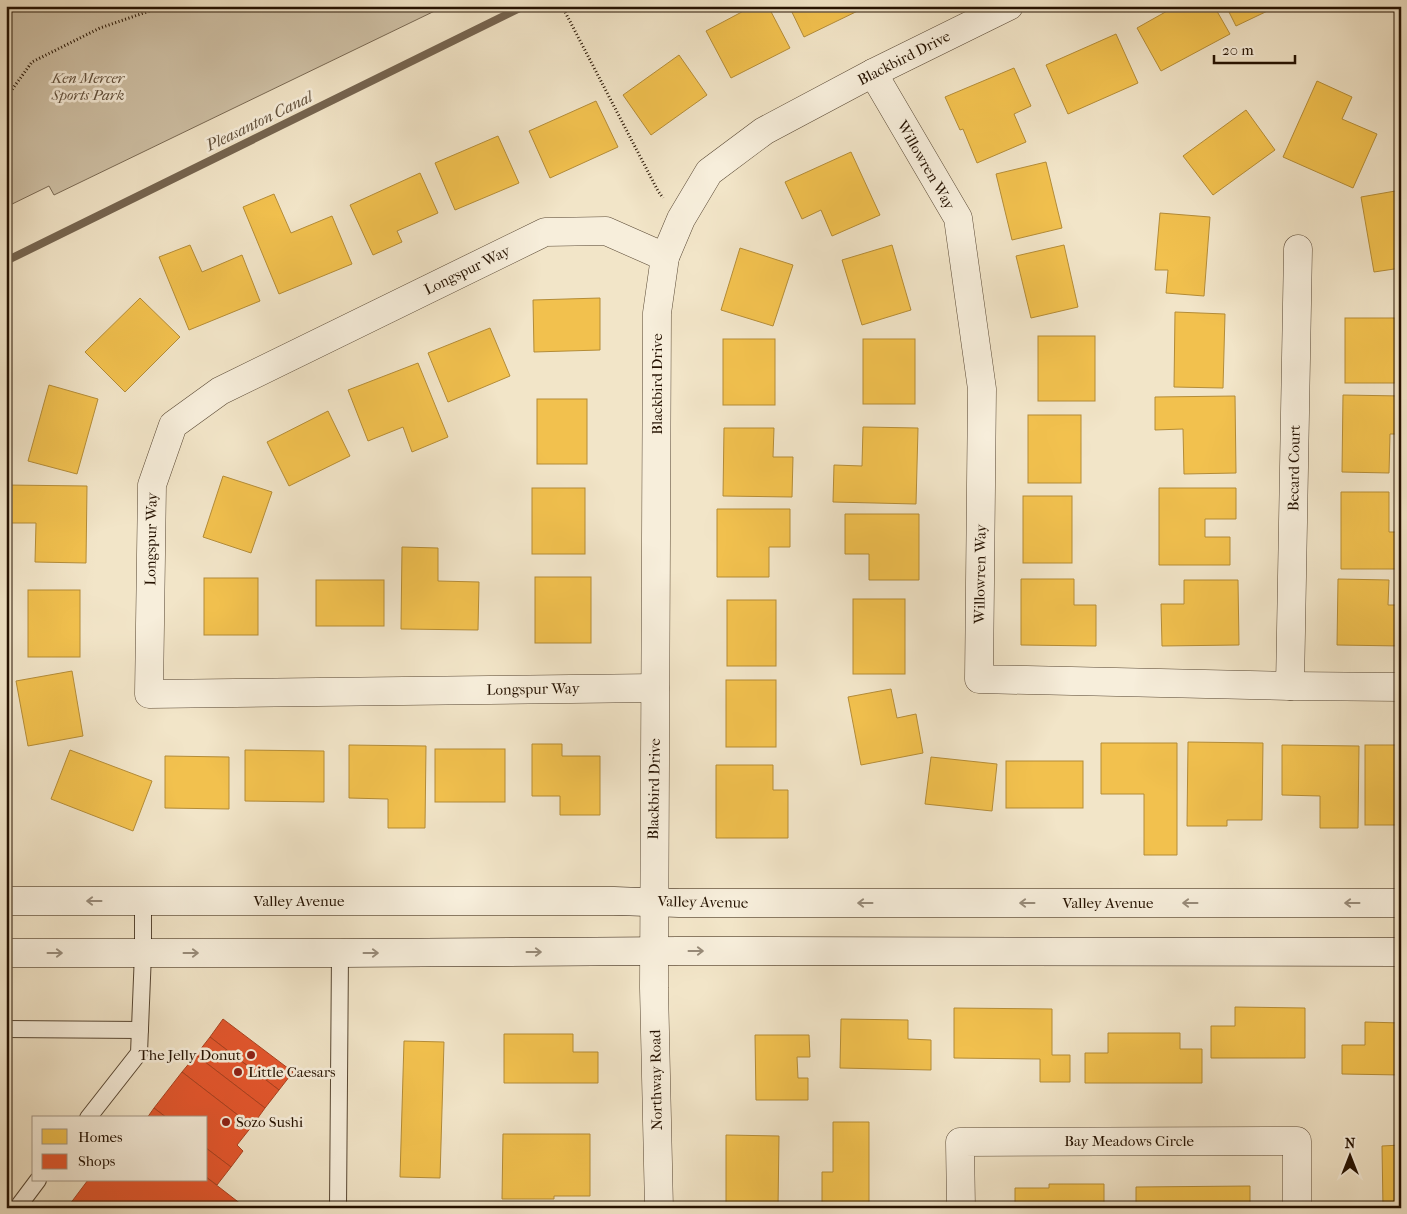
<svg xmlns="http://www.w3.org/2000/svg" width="1407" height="1214" viewBox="0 0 1407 1214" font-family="'IM FELL French Canon',serif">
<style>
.green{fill:#cfc1a6;stroke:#7a6a54}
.homes{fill:#f2c14e;stroke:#b48c37}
.shops{fill:#e4572e;stroke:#ab4220}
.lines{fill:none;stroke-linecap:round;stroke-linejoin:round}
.stream{stroke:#766550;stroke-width:8}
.lane-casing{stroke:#584733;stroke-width:18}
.street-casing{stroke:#584733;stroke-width:29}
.secondary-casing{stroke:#251201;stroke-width:29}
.path{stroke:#251201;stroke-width:3;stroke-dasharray:1 2.5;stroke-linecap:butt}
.lane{stroke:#f7eedb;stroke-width:16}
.street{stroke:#f7eedb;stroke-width:28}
.secondary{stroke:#f7eedb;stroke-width:28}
.oneway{stroke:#988b79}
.poi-dot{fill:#8f2418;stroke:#f7eedb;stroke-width:2}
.labels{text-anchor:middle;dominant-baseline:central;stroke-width:5;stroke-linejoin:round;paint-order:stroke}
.street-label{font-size:15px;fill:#251201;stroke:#f7eedb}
.park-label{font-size:15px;font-style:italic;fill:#604f3b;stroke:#f7eedb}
.poi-label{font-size:15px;fill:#251201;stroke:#f7eedb;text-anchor:start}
.water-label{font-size:16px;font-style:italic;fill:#62513c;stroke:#f7eedb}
</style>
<rect width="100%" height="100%" fill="#f2e5c8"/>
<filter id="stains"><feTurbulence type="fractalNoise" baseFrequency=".004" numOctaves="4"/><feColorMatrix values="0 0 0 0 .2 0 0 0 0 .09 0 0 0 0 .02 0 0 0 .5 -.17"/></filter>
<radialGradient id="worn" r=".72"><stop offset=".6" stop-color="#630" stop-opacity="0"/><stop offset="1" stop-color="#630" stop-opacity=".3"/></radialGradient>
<path class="green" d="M 6,6 L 445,6 L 54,195 L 49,186 L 6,207 Z"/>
<g class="homes">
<path d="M 753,6 L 768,6 L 790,48 L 731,78 L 706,31 Z"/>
<path d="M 789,6 L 868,6 L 804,37 Z"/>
<path d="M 1176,6 L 1214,6 L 1230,34 L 1161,71 L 1137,28 Z"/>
<path d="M 1226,6 L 1278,6 L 1236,26 Z"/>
<path d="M 1392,6 L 1401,6 L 1401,19 Z"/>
<path d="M 1116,34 L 1138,83 L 1068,114 L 1046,65 Z"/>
<path d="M 679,55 L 707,95 L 651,135 L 623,95 Z"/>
<path d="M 1014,68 L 1031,106 L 1014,114 L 1026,142 L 977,163 L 963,129 L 960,130 L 945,97 Z"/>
<path d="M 1317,81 L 1352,97 L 1342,119 L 1377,134 L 1353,188 L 1283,157 Z"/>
<path d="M 596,101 L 618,147 L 550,178 L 529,131 Z"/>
<path d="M 1246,110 L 1275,150 L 1213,195 L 1183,156 Z"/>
<path d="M 498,136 L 519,183 L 455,210 L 435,163 Z"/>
<path d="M 851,152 L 880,215 L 832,236 L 821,210 L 802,219 L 785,182 Z"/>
<path d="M 1046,162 L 1062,228 L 1012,240 L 996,174 Z"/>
<path d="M 420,173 L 438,213 L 397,231 L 402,242 L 373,255 L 350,205 Z"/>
<path d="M 1401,190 L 1401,268 L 1374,272 L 1361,197 Z"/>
<path d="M 274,194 L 291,233 L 332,216 L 352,264 L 279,294 L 243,207 Z"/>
<path d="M 1160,213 L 1210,217 L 1204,296 L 1166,293 L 1168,270 L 1155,270 Z"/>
<path d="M 190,245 L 202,272 L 242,255 L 260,301 L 189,330 L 159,257 Z"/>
<path d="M 892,245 L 911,310 L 862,325 L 842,260 Z"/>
<path d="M 1064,245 L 1078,307 L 1031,318 L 1016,256 Z"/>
<path d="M 740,248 L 793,265 L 773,326 L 721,310 Z"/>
<path d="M 140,298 L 180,337 L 125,392 L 85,352 Z"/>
<path d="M 600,298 L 600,350 L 534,352 L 533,300 Z"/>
<path d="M 1175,312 L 1225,314 L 1223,388 L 1174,387 Z"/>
<rect x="1345" y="318" width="50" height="65"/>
<path d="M 490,328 L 510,376 L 448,402 L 428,353 Z"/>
<rect x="1038" y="336" width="57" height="65"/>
<rect x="723" y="339" width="52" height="66"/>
<rect x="863" y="339" width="52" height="65"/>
<path d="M 418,363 L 448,437 L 412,452 L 403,427 L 368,441 L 348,390 Z"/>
<path d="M 49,385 L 98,399 L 77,474 L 28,461 Z"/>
<path d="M 1343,395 L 1401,396 L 1401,434 L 1390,434 L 1389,473 L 1342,472 Z"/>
<path d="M 1235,396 L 1236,473 L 1184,474 L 1183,429 L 1155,430 L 1155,397 Z"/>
<rect x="537" y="399" width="50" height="65"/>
<path d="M 328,411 L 350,456 L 289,486 L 267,442 Z"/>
<rect x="1028" y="415" width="53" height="68"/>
<path d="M 863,427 L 918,428 L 916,504 L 833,502 L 834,465 L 862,466 Z"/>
<path d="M 724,428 L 774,428 L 773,457 L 793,457 L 792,497 L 723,496 Z"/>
<path d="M 223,476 L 272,492 L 251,553 L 203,537 Z"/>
<path d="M 6,485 L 87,486 L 86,563 L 35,562 L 36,523 L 6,523 Z"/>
<rect x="532" y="488" width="53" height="66"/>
<path d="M 1159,488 L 1236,488 L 1236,519 L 1205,519 L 1205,537 L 1230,537 L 1230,565 L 1159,565 Z"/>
<path d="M 1341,492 L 1389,492 L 1389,532 L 1401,532 L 1401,569 L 1341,569 Z"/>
<rect x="1023" y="496" width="49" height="67"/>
<path d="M 717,509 L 790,509 L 790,547 L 769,547 L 769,577 L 717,577 Z"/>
<path d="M 845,514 L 919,514 L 919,580 L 869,580 L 869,554 L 845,554 Z"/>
<path d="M 402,547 L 438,548 L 438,581 L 479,582 L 478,630 L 401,629 Z"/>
<rect x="535" y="577" width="56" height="66"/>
<rect x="204" y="578" width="54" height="57"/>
<path d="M 1021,579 L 1074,579 L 1074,605 L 1096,605 L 1096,646 L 1021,645 Z"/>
<path d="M 1338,579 L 1389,580 L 1388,605 L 1401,605 L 1401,646 L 1337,645 Z"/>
<rect x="316" y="580" width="68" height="46"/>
<path d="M 1184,580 L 1238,580 L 1239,645 L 1162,646 L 1161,604 L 1184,604 Z"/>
<rect x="28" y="590" width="52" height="67"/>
<rect x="853" y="599" width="52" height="75"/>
<rect x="727" y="600" width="49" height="66"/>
<path d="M 72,671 L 83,736 L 28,746 L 16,681 Z"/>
<rect x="726" y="680" width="50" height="67"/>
<path d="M 891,689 L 897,718 L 916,714 L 923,753 L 861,765 L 848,697 Z"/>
<path d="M 1188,742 L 1263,743 L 1262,820 L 1227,820 L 1227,826 L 1187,826 Z"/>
<path d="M 1101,743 L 1177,743 L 1177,855 L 1144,855 L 1144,794 L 1101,794 Z"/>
<path d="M 532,744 L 562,744 L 562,756 L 600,756 L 600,815 L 560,815 L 560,796 L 532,796 Z"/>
<path d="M 349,745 L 426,746 L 425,828 L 388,828 L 388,799 L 349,798 Z"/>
<path d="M 1282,745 L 1359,746 L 1358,828 L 1320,828 L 1320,796 L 1282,795 Z"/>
<rect x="1365" y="745" width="36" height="80"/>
<rect x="435" y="749" width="70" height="53"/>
<path d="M 70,750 L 152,781 L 133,831 L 51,799 Z"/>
<path d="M 245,750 L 324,751 L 324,802 L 245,801 Z"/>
<path d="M 165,756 L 229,757 L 229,809 L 165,808 Z"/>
<path d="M 931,757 L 997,764 L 992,811 L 925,804 Z"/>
<rect x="1006" y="761" width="77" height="47"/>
<path d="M 716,765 L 773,765 L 773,790 L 788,790 L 788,838 L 716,838 Z"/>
<path d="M 1235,1007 L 1305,1008 L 1305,1058 L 1211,1058 L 1211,1026 L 1235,1026 Z"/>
<path d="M 954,1008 L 1052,1009 L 1052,1055 L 1070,1055 L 1070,1082 L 1040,1082 L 1040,1059 L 954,1058 Z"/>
<path d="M 841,1019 L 908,1020 L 908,1039 L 931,1040 L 931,1070 L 840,1068 Z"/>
<path d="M 1365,1022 L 1401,1023 L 1401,1075 L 1342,1074 L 1342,1045 L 1365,1045 Z"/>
<path d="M 1108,1033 L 1180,1033 L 1180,1049 L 1202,1049 L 1202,1083 L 1085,1083 L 1085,1053 L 1108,1053 Z"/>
<path d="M 504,1034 L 573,1034 L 573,1052 L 598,1052 L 598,1083 L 504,1083 Z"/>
<path d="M 755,1035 L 809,1035 L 810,1057 L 797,1057 L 798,1078 L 808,1078 L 808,1100 L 756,1100 Z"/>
<path d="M 404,1041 L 444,1042 L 440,1178 L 400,1177 Z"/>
<path d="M 833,1122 L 869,1122 L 869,1208 L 822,1208 L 822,1172 L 833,1172 Z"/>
<path d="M 503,1134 L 590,1134 L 590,1196 L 554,1196 L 554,1199 L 502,1199 Z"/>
<path d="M 726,1135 L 779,1136 L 778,1208 L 726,1208 Z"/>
<path d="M 1401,1145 L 1401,1208 L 1383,1208 L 1382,1146 Z"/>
<path d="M 1049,1184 L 1104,1184 L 1104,1208 L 1015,1208 L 1015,1188 L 1049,1188 Z"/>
<path d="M 1250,1186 L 1250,1208 L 1136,1208 L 1136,1187 Z"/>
</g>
<g class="shops">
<path d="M 223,1019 L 293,1072 L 279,1090 L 210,1037 Z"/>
<path d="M 210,1037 L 279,1090 L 265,1108 L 196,1055 Z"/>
<path d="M 196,1055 L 265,1108 L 252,1126 L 182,1072 Z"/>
<path d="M 182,1072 L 252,1126 L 237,1145 L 243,1151 L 231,1167 L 206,1148 L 206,1118 L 167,1118 L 154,1108 Z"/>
<path d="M 154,1108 L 167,1118 L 147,1118 Z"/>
<path d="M 206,1148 L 231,1167 L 217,1185 L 206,1177 Z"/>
<path d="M 206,1177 L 246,1208 L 67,1208 L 88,1180 L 206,1180 Z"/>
</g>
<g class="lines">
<path class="stream" d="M 6,261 L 524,6"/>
<defs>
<g id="lane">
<path d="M 6,1029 L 140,1030"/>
<path d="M 88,1118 L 139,1053 L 143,953 L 143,901"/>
<path d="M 17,1208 L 38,1180"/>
<path d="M 338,1208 L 340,953"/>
</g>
<g id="street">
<path d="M 873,73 L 958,218 L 982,389 L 979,679 L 1290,686 L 1401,687"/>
<path d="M 1290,686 L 1298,249"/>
<path d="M 655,688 L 149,694 L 152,485 L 173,425 L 220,391 L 545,232 L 606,231 L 665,257"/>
<path d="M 659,1208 L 654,988 L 657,313 L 665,257 L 681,219 L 709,172 L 764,131 L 873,73 L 1009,6"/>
<path d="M 961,1208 L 960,1142 L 1297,1141 L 1297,1208"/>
</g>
<g id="secondary">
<path d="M 6,901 L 614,901 L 679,903 L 1401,903"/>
<path d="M 6,953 L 340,953 L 679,951 L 1401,952"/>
</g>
</defs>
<use href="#lane" class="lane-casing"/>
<use href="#street" class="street-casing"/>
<use href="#secondary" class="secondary-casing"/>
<g class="path">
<path d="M 562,6 L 658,191 L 663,198"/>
<path d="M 6,98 L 32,62 L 100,28 L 164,6"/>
</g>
<use href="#lane" class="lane"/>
<use href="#street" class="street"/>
<use href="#secondary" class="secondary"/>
</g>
<defs><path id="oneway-shaft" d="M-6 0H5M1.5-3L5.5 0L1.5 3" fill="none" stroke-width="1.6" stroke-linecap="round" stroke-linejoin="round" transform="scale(1.25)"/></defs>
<g class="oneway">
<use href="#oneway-shaft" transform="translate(94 901) rotate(-180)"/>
<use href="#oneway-shaft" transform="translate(865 903) rotate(-180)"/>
<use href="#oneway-shaft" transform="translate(1027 903) rotate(-180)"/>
<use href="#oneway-shaft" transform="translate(1190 903) rotate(-180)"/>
<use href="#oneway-shaft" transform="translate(1352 903) rotate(-180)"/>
<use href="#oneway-shaft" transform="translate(696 951)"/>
<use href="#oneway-shaft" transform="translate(534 952)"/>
<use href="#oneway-shaft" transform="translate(55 953)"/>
<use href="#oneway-shaft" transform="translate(191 953)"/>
<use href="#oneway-shaft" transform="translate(371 953)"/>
</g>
<g class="poi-dot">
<circle cx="251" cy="1055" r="5"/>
<circle cx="238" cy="1072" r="5"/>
<circle cx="226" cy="1122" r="5"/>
</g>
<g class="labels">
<g class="street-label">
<text transform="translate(904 58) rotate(-27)">Blackbird Drive</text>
<text transform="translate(926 165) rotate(60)">Willowren Way</text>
<text transform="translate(467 270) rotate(-26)">Longspur Way</text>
<text transform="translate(657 384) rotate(-90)">Blackbird Drive</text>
<text transform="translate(1294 468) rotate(-89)">Becard Court</text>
<text transform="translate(151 539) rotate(-89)">Longspur Way</text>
<text transform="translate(980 574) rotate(-89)">Willowren Way</text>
<text transform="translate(533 689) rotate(-1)">Longspur Way</text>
<text transform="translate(654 789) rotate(-89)">Blackbird Drive</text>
<text x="299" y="901">Valley Avenue</text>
<text transform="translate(703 902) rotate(1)">Valley Avenue</text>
<text x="1108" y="903">Valley Avenue</text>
<text transform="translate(656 1080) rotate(-91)">Northway Road</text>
<text x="1129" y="1141">Bay Meadows Circle</text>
</g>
<g class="park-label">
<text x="88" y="78">Ken Mercer<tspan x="88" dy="17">Sports Park</tspan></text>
</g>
<g class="poi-label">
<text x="241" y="1055" text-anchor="end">The Jelly Donut</text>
<text x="248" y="1072">Little Caesars</text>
<text x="236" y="1122">Sozo Sushi</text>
</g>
<g class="water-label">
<text transform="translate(259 121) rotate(-26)">Pleasanton Canal</text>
</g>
</g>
<rect width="1407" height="1214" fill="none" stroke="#f2e5c8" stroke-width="25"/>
<rect x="8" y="8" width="1392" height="1199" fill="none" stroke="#251201" stroke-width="2.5"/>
<rect x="12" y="12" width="1382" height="1189" fill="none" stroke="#251201"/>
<rect x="32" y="1116" width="175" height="65" fill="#f7eedb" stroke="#a39684"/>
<rect x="42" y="1129" width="25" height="15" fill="#f2c14e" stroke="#a39684"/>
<text x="78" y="1142" font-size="15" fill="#251201">Homes</text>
<rect x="42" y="1154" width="25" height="15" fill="#e4572e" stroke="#a39684"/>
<text x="78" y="1166" font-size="15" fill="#251201">Shops</text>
<g transform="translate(1350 1156)" stroke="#f7eedb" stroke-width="4" paint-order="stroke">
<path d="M0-4L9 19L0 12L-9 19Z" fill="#251201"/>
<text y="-8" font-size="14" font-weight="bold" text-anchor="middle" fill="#251201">N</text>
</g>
<path d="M1214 55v8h81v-8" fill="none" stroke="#251201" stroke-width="2.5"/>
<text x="1222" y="55" font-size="15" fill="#251201" stroke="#f7eedb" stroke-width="4" paint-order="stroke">20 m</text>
<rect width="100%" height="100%" filter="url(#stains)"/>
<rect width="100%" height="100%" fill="url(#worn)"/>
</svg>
